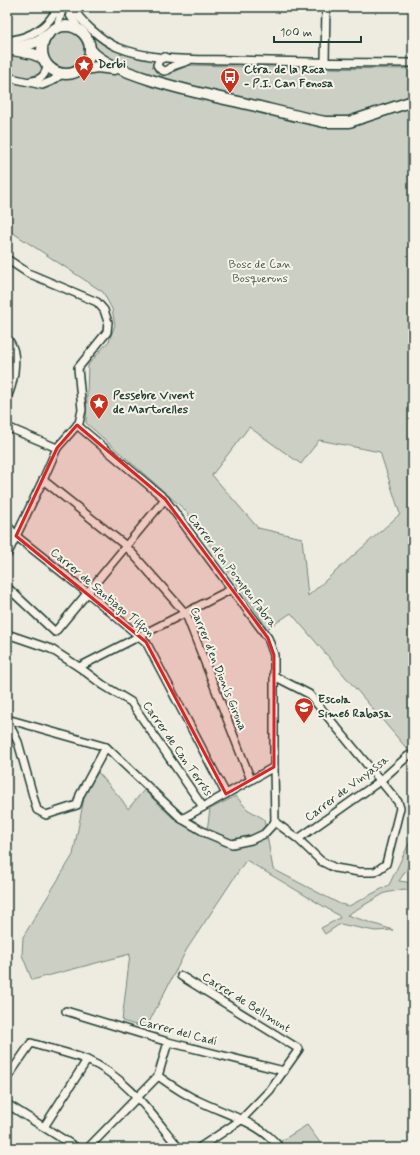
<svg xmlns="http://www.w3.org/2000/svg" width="420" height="1155" viewBox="0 0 420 1155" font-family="Mynerve,sans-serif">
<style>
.green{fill:#cccfc4;stroke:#76867c;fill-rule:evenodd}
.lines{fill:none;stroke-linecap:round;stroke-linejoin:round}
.street-casing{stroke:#1f3d34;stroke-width:10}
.secondary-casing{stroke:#1f3d34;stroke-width:13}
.street{stroke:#f7f3e8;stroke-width:7}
.secondary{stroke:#f7f3e8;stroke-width:10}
.marked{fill:#d62828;fill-opacity:0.2;stroke:#d62828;stroke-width:3;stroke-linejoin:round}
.labels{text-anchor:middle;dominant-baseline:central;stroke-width:4;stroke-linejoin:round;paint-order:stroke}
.poi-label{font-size:12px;font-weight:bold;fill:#1f3d34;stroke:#f7f3e8;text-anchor:start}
.park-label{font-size:12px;fill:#425a51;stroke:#f7f3e8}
.street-label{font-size:12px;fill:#1f3d34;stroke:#f7f3e8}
</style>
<rect width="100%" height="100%" fill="#eeece1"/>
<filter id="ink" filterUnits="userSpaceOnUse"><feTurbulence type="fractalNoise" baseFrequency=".025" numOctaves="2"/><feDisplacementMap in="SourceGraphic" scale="8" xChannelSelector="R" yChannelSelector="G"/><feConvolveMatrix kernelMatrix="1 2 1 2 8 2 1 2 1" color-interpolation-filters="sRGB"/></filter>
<g filter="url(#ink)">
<g class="green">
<path d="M 56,21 L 77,21 C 100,44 123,55 154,60 L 155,71 L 166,75 L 189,65 L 312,68 L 413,69 L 413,761 L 408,756 L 408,750 L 291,613 L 267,629 L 258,614 L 185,510 L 86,423 L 88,365 L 109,341 L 115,325 L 112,309 L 103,292 L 7,229 L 7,44 L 28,41 L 45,30 ZM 249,427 L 301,464 L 319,440 L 380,452 L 400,514 L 308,596 L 302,538 L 258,528 L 212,475 Z"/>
<path d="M 98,772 L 122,800 L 128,809 L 144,790 L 176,821 L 206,838 L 210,809 L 236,796 L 247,809 L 264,819 L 273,869 L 340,904 L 349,906 L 389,885 L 413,835 L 413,859 L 399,881 L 413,883 L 413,892 L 404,889 L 385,893 L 347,915 L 393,930 L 375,931 L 340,924 L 325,934 L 321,928 L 340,918 L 338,915 L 246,860 L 187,949 L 146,1028 L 122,1021 L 130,954 L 32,980 L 22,955 L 23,937 L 73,855 L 85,793 Z"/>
<path d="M 307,1125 L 324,1148 L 284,1148 L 281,1141 Z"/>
</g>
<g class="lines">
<defs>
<g id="street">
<path d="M 69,7 L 70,15 L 79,29"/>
<path d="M 73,7 C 79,21 103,41 117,47 C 153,62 199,59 237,60 C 296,62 354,63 413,63"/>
<path d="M 57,27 L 63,7"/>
<path d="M 7,41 C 29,38 48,28 58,7"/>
<path d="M 165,57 L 159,60 L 157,65 L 160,69 L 164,71 L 168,70 L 173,66 L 188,61"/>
<path d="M 325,62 L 326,7"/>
<path d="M 7,77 L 42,85 L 52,81 L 62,74"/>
<path d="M 31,81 C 41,80 46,75 47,65"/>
<path d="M 7,259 L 28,273 L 97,302 L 104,310 L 108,322 L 107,332 L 78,368 L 82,410 L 79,423 L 57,448 L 43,480 L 7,555"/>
<path d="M 7,338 C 9,341 11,343 12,346 C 18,359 13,386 7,397"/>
<path d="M 77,425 L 165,499 L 268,638 L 274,655 L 274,767 L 275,822"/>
<path d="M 7,427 L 57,448"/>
<path d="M 43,480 L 126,546 L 186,614 L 251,780"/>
<path d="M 7,525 L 16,536 L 88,593 L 146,642 L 226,794"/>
<path d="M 7,587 L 55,632 L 165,499"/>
<path d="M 7,634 L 51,649 L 79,667 L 103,685 L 131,702 L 203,807"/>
<path d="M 79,667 L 232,589"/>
<path d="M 274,676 L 309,694 L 398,802 L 400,808 L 386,864 L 375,872 L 359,872 L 335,868 L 321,861 L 298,839 L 275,822"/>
<path d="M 7,719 L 106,747 L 182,819 L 206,833 L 232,844 L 251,840 L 264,834 L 275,822"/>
<path d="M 7,720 L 18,742 L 37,810 L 46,815 L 77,805 L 80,795 L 106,747"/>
<path d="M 182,819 L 274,767"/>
<path d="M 298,839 L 380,781 L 408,756"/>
<path d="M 181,976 L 299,1049 L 270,1090 L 241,1120 L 199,1148"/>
<path d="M 66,1011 L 168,1042 L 284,1071"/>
<path d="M 158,1076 C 172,1086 185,1095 201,1102 C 228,1115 261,1123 280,1148"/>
<path d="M 7,1078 L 31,1043 C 49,1049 70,1053 87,1060 C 127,1077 152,1115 179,1148"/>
<path d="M 7,1104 L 77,1148"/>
<path d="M 44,1127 L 87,1060"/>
<path d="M 88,1148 L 158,1076 L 168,1042"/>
</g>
<g id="secondary">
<circle cx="66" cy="50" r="24"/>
<path d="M 7,48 C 22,48 34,44 46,36"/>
<path d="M 90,49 C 110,76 213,96 247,104 C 273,110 299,117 325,122 L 349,122 L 413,101"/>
<path d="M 13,50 L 33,54 L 43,58"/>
<path d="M 79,70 L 97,67 L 114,69"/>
</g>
</defs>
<use href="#street" class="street-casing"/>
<use href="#secondary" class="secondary-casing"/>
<use href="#street" class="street"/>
<use href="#secondary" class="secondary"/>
</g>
</g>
<path class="marked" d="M 77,425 L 165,499 L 268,638 L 274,655 L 274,767 L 226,794 L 146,642 L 16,536 L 57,448 Z"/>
<defs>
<symbol id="sight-pin" viewBox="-11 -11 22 30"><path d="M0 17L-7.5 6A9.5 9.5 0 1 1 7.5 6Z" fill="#c8321e" stroke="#f7f3e8"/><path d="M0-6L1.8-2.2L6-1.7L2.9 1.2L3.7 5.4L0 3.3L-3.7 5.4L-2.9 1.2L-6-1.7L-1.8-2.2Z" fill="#fff"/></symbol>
<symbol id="bus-pin" viewBox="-11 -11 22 30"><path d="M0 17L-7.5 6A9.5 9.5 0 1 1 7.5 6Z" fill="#c8321e" stroke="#f7f3e8"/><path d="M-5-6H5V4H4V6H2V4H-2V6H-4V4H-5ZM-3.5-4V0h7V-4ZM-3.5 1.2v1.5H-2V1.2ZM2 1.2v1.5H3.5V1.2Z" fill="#fff"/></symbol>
<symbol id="school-pin" viewBox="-11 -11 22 30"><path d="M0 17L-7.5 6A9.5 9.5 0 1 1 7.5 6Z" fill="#c8321e" stroke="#f7f3e8"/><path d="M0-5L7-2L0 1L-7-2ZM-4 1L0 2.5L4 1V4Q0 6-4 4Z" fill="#fff"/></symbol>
</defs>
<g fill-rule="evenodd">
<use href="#sight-pin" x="73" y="54" width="22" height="30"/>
<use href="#bus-pin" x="219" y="66" width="22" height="30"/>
<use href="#sight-pin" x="88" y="392" width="22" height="30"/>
<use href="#school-pin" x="293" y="696" width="22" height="30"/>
</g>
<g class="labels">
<g class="poi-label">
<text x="98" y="65">Derbi</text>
<text x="244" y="70">Ctra. de la Roca<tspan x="244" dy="14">- P.I. Can Fenosa</tspan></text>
<text x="113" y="396">Pessebre Vivent<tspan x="113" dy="14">de Martorelles</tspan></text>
<text x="318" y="700">Escola<tspan x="318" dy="14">Simeó Rabasa</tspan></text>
</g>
<g class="park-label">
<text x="260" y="265">Bosc de Can<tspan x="260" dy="14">Bosquerons</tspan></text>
</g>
<g class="street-label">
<text transform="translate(232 571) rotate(53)">Carrer d'en Pompeu Fabra</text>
<text transform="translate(102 593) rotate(40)">Carrer de Santiago Tiffon</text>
<text transform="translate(218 669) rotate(68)">Carrer d'en Dionís Girona</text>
<text transform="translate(177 749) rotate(55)">Carrer de Can Terrós</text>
<text transform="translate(347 789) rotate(-37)">Carrer de Vinyassa</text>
<text transform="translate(246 1003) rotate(32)">Carrer de Bellmunt</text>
<text transform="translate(178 1032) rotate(15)">Carrer del Cadí</text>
</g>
</g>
<rect width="420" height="1155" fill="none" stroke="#f7f3e8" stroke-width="24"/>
<rect x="12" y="12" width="396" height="1131" fill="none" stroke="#1f3d34" stroke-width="1.5" filter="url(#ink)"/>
<path d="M274 36v6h87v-6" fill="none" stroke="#1f3d34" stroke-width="2"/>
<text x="280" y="36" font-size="12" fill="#1f3d34" stroke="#f7f3e8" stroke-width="3" paint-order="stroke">100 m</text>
</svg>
